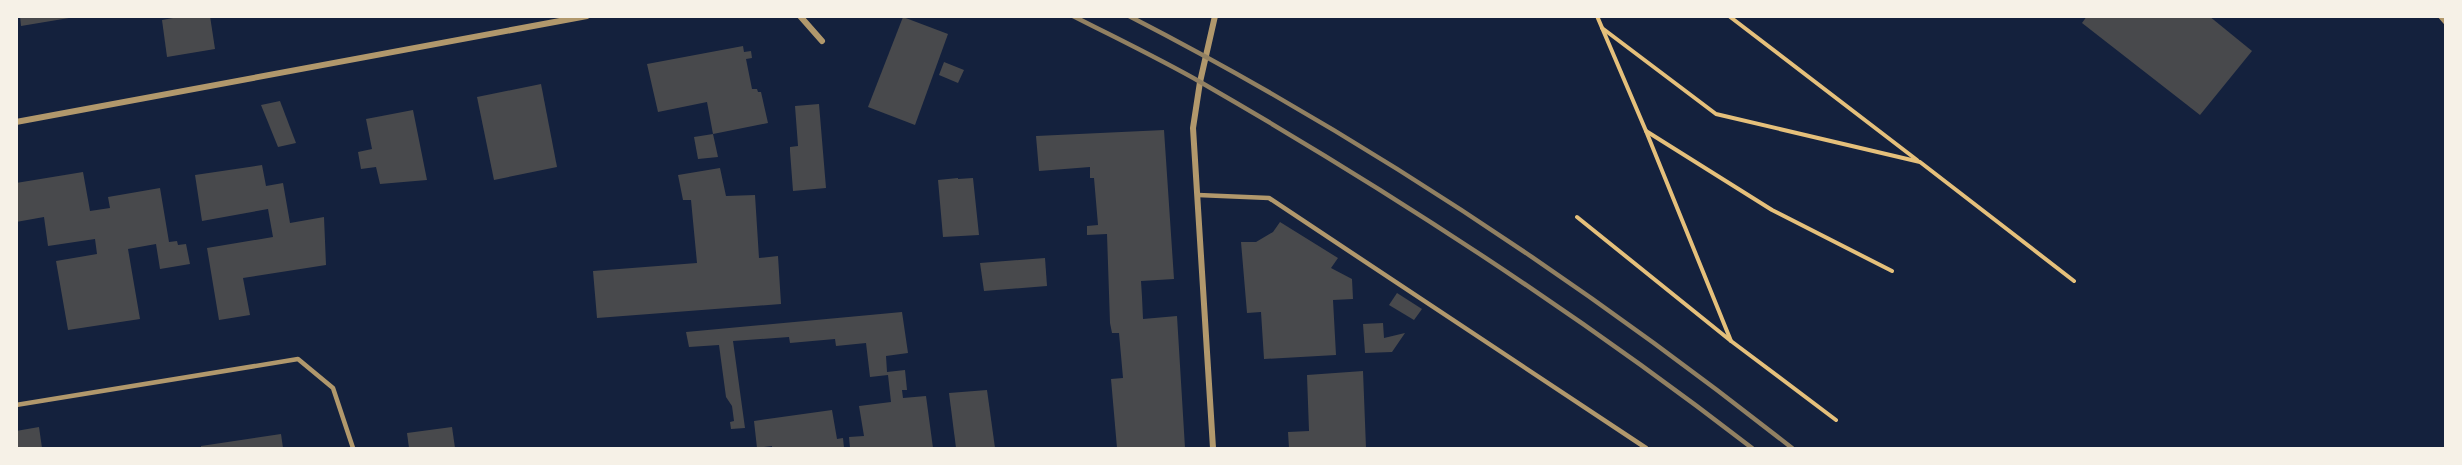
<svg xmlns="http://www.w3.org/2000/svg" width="2462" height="465" viewBox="0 0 2462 465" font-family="Barlow,sans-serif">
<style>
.building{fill:#48494c}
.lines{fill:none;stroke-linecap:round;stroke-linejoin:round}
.path{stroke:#e5c07b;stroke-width:4}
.service{stroke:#b1986c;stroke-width:4.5}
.minor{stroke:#b1986c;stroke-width:6}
.rail{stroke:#918062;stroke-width:4.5}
</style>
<rect width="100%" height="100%" fill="#14213d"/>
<g class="building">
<path d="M 20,16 L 69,16 L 69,18 L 21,26 Z"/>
<path d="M 184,16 L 210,16 L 215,49 L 167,57 L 162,20 Z"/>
<path d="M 2087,16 L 2209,16 L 2252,51 L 2200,115 L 2082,23 Z"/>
<path d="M 903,17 L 948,34 L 915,125 L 868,107 Z"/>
<path d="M 743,46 L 744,52 L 751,51 L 752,58 L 746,59 L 752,89 L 757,89 L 758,92 L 761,92 L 768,123 L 713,134 L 718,157 L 698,159 L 694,137 L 713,134 L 707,102 L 658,112 L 647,64 Z"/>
<path d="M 944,62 L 964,70 L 958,83 L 939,75 Z"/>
<path d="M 541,84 L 557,167 L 494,180 L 477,97 Z"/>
<path d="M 280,101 L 296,143 L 278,147 L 261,105 Z"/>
<path d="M 819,104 L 826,188 L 793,191 L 790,151 L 790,147 L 798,146 L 795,106 Z"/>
<path d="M 413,110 L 427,180 L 380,184 L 376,167 L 361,169 L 358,152 L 372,149 L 366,119 Z"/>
<path d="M 1164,130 L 1174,279 L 1141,281 L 1142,297 L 1143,319 L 1177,316 L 1185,448 L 1117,448 L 1111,379 L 1123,378 L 1119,333 L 1112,333 L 1110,323 L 1107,234 L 1087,235 L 1087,226 L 1098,225 L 1094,178 L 1090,178 L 1090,167 L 1039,171 L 1036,136 Z"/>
<path d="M 262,165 L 266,186 L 283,183 L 290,223 L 324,217 L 326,265 L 243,278 L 250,315 L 219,320 L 207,248 L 273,237 L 268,209 L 202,221 L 195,175 Z"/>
<path d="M 720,168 L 726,196 L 755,195 L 759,258 L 778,256 L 781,304 L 597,318 L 593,271 L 697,263 L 691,200 L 683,200 L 678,175 Z"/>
<path d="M 83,172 L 90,211 L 110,208 L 108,197 L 160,188 L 169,242 L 177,241 L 178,245 L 186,244 L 190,264 L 160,269 L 156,244 L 128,249 L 140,319 L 68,330 L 56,261 L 97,254 L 95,239 L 48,246 L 44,217 L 16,222 L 16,183 Z"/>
<path d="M 958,178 L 958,179 L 973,178 L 979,235 L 943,237 L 938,180 Z"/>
<path d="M 1280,222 L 1338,258 L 1331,268 L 1352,279 L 1353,299 L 1333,300 L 1336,355 L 1264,359 L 1261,312 L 1247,313 L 1241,242 L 1256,242 L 1273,232 Z"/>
<path d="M 1045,258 L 1047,286 L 984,291 L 980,263 Z"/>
<path d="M 1397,293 L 1422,309 L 1414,320 L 1389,305 Z"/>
<path d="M 902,312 L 908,353 L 886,356 L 887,372 L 905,370 L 907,390 L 902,390 L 903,398 L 926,396 L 933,448 L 850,448 L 849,437 L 864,436 L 859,406 L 891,402 L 888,375 L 870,377 L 866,343 L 836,346 L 835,339 L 790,343 L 789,337 L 733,341 L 745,428 L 731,429 L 730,422 L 734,421 L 732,406 L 726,397 L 719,345 L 689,347 L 686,332 Z"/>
<path d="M 1383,323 L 1384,338 L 1405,333 L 1392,352 L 1365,353 L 1363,324 Z"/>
<path d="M 1363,371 L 1366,448 L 1289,448 L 1288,432 L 1309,431 L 1307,375 Z"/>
<path d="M 987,390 L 995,448 L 956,448 L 949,393 Z"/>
<path d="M 832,410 L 837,439 L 843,438 L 844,448 L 772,448 L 772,446 L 757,448 L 754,421 Z"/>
<path d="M 39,427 L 42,448 L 17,448 L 16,431 Z"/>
<path d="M 452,427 L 455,448 L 409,448 L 407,433 Z"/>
<path d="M 281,434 L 283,448 L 201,448 L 201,446 Z"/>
</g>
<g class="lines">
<g class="path">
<path d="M 1597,16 L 1646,131 L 1731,341"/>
<path d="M 1729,16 L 1917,160"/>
<path d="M 1602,28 L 1716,114 L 1920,162 L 2074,281"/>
<path d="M 1646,131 L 1772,210 L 1892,271"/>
<path d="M 1577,217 L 1731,341 L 1836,420"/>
</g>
<g class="service">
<path d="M 2440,16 L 2446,23"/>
<path d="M 1198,195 L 1269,198 L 1646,448"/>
<path d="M 16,405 L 298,359 L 333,388 L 353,448"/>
</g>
<g class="minor">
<path d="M 800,16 L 822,41"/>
<path d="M 16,122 L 587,16"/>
<path d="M 1213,448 L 1193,128 L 1200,82 L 1215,16"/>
</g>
<g class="rail">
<path d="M 1073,16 C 1116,38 1160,59 1202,83 C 1393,193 1577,313 1752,448"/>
<path d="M 1129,16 C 1364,137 1585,285 1792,448"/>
</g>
</g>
<rect width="2462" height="465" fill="none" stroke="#f6f1e7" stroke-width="36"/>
</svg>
